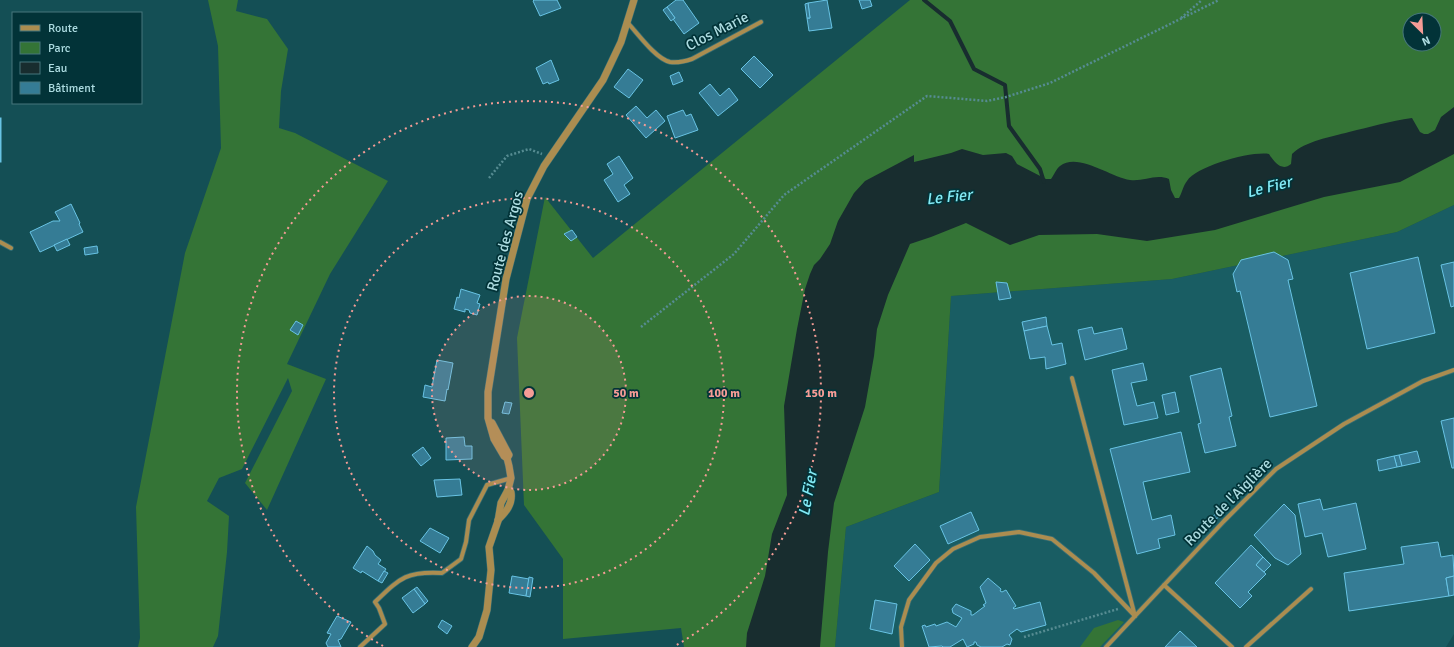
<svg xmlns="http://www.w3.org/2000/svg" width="1454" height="647" viewBox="0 0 1454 647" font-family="Signika,sans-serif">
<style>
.built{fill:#195d63}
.green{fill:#347436;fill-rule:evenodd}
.water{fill:#182d2f}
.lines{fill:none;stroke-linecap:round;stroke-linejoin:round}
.stream{stroke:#182d2f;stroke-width:4}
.building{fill:#357c95;stroke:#68c3e4}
.minor-casing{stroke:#366e74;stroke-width:5.5}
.tertiary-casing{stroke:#366e74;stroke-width:8}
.path{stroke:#568c92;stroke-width:2.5;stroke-dasharray:2 2;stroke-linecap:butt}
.minor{stroke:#ab8d50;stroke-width:4}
.tertiary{stroke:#ab8d50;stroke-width:7}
.ring{fill:none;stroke:#f59c96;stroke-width:2;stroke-dasharray:2 4}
.labels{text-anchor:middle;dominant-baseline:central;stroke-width:3.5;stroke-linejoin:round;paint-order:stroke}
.street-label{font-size:15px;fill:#addce1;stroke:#023338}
.water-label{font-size:16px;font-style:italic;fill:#83ebf6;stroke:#023338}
.centre{fill:#f59c96;stroke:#023338;stroke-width:2}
.ring-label{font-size:12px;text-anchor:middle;font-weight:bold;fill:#f59c96;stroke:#023338;stroke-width:3.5;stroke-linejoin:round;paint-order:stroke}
</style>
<rect width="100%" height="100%" fill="#144f55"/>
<path class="built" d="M 1454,205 L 1454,634 L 1446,647 L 835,647 L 846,527 L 939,492 L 951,296 L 1172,279 L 1397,232 Z"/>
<g class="green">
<path d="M 208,0 L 238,0 L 236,11 L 267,19 L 288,49 L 281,91 L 279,128 L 295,133 L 388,181 L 330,274 L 287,364 L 326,379 L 267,510 L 245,483 L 292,391 L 288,378 L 242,469 L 219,478 L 207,501 L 229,516 L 227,552 L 218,636 L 213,647 L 138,647 L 140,638 L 136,507 L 185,253 L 221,148 L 218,46 Z"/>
<path d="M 910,0 L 1454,0 L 1454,205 L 1397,232 L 1172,279 L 951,296 L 939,492 L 846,527 L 835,647 L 684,647 L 681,628 L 563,639 L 563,559 L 524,505 L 517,338 L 545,197 L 593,258 ZM 1410,20 L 1434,20 L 1434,44 L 1410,44 Z"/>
<path d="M 1118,620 L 1124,622 L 1100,647 L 1080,647 L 1094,628 Z"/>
</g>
<path class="water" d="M 1454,107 L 1454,154 L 1400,182 L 1324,197 L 1215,230 L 1147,241 L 1097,234 L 1039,235 L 1010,245 L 966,223 L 931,237 L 910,244 L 888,295 L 877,329 L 874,356 L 865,407 L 834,503 L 828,552 L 820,647 L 746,647 L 747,633 L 765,576 L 772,534 L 787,495 L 784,406 L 797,329 L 805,289 L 810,274 L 814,265 L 820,259 L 830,244 L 838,221 L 854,193 L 865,181 L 914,155 L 914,162 L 951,153 L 962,149 L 983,155 L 1006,153 L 1012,156 L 1017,164 L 1046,179 L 1051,179 C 1054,175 1056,169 1060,166 C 1078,152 1110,177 1130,180 C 1143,182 1156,173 1169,179 L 1171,190 L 1175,198 L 1179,198 C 1182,193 1183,186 1187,181 C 1197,166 1251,151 1269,154 C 1274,162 1282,172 1291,164 L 1292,154 C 1305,141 1331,137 1349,132 C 1370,127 1390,121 1412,118 L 1420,132 L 1424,134 L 1428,134 L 1435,130 L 1441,117 Z"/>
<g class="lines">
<path class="stream" d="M 924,0 L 950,21 L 974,69 L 1005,85 L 1009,126 L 1040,169 L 1044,182"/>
</g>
<g class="building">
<path d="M 534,0 L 557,0 L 561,8 L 540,16 L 533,1 Z"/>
<path d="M 676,0 L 683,0 L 699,23 L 684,34 L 673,19 L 675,18 L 667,7 Z"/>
<path d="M 827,0 L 832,28 L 809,31 L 807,18 L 810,18 L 808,3 Z"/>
<path d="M 859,0 L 870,0 L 872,6 L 862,9 Z"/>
<path d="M 808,3 L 810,18 L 807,18 L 805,4 Z"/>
<path d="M 667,7 L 675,18 L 671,21 L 663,10 Z"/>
<path d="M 754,56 L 773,75 L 760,88 L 741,69 Z"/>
<path d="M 551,60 L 559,80 L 549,84 L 548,82 L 543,84 L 536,68 Z"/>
<path d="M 628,69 L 643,80 L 629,98 L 614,87 Z"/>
<path d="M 679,72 L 683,81 L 673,85 L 670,76 Z"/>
<path d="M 710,84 L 720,96 L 729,88 L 738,100 L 718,116 L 699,93 Z"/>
<path d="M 636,106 L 647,118 L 656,110 L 665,121 L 646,138 L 626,115 Z"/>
<path d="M 683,110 L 686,116 L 691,114 L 698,130 L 675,138 L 667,116 Z"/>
<rect x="0" y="118" width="1" height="44"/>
<path d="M 619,156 L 633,178 L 624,185 L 630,194 L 618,202 L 604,180 L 613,174 L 607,164 Z"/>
<path d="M 71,204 L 80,223 L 79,224 L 83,232 L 40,252 L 30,232 L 53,221 L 60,221 L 55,212 Z"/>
<path d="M 572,230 L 577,237 L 571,241 L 564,234 Z"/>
<path d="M 67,239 L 70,245 L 57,251 L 54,245 Z"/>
<path d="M 97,246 L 98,253 L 85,255 L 84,248 Z"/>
<path d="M 1274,252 L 1288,260 L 1293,279 L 1288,280 L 1317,406 L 1270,417 L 1240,291 L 1237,292 L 1233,274 L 1241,260 Z"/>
<path d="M 1418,257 L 1435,333 L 1367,349 L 1350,273 Z"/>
<path d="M 1454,262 L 1454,306 L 1451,307 L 1441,265 Z"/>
<path d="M 996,282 L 1007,283 L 1011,298 L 999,300 Z"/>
<path d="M 461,289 L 480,295 L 477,303 L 480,304 L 477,315 L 470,313 L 469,310 L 465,309 L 465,312 L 454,309 L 457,297 L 459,298 Z"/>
<path d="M 1046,317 L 1047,326 L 1024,331 L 1022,322 Z"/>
<path d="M 296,321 L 303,325 L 298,335 L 290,330 Z"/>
<path d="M 1047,326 L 1052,345 L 1062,343 L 1066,364 L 1046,369 L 1045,357 L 1030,359 L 1024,331 Z"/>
<path d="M 1092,327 L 1094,334 L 1122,328 L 1127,349 L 1085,360 L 1078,330 Z"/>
<path d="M 437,360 L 453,363 L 448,390 L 447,389 L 445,401 L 423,397 L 425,385 L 432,387 Z"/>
<path d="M 1143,363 L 1147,380 L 1131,383 L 1137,406 L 1154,402 L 1158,418 L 1124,425 L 1112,370 Z"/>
<path d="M 1221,368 L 1232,416 L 1229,417 L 1236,446 L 1205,453 L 1198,424 L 1201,423 L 1190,376 Z"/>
<path d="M 1175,392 L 1179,412 L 1166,415 L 1162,395 Z"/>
<path d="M 505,402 L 512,403 L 509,414 L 502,413 Z"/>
<path d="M 1454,418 L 1454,468 L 1452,468 L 1441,421 Z"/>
<path d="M 1181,432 L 1190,472 L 1143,482 L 1152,520 L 1171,515 L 1175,535 L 1158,539 L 1160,548 L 1137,554 L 1110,449 Z"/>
<path d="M 464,437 L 465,446 L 472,446 L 472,459 L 446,460 L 446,438 Z"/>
<path d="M 423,447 L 431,458 L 421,466 L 412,455 Z"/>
<path d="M 1417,451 L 1420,462 L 1402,466 L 1399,455 Z"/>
<path d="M 1399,455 L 1402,466 L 1397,467 L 1394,456 Z"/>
<path d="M 1394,456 L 1397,467 L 1379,471 L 1377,460 Z"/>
<path d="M 460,479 L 462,495 L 437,497 L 434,480 Z"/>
<path d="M 1320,499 L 1323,510 L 1356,503 L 1366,549 L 1328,557 L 1322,533 L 1305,537 L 1298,504 Z"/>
<path d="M 1284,504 L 1295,515 L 1301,554 L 1288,565 L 1275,558 L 1254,535 Z"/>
<path d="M 1220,510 L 1223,513 L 1214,521 L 1211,518 Z"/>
<path d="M 971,512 L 979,530 L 948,544 L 940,526 Z"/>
<path d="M 430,528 L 449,538 L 440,553 L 420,541 Z"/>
<path d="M 1438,542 L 1441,557 L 1453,555 L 1454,576 L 1446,578 L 1449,596 L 1349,611 L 1344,573 L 1404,564 L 1401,547 Z"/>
<path d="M 915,544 L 930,560 L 909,581 L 894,566 Z"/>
<path d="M 1251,545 L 1263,557 L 1256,565 L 1266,574 L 1248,592 L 1252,596 L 1240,608 L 1215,583 Z"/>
<path d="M 367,546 L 373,551 L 375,555 L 381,560 L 378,564 L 386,569 L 378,581 L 362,571 L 361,573 L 353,568 Z"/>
<path d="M 1263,557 L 1271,565 L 1264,572 L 1256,565 Z"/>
<path d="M 384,571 L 388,573 L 382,583 L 378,581 Z"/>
<path d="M 512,576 L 529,579 L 526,596 L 509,593 Z"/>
<path d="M 1454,576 L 1454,595 L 1449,596 L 1446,578 Z"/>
<path d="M 529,577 L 533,578 L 530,597 L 526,596 Z"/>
<path d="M 988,578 L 1001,589 L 1000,591 L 1002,592 L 1006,590 L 1016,606 L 1013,608 L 1014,609 L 1040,602 L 1046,625 L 1021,632 L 1017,629 L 1009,635 L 1012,639 L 1010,645 L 1007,644 L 1002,647 L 981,647 L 977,645 L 976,642 L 974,642 L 974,644 L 967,647 L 963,639 L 950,647 L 943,647 L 942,646 L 929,647 L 922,626 L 925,625 L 926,627 L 935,624 L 936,626 L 947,622 L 956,627 L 962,618 L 953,613 L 952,609 L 956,604 L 971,611 L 971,615 L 973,615 L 985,606 L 983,605 L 986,603 L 980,587 Z"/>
<path d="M 417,587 L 428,601 L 425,604 L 414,589 Z"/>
<path d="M 414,589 L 425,604 L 413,613 L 402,598 Z"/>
<path d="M 875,600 L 897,604 L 892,634 L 870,629 Z"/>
<path d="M 337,616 L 351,622 L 341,639 L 338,640 L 341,647 L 328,647 L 326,643 L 331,634 L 327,633 Z"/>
<path d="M 442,620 L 452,626 L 447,634 L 438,627 Z"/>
<path d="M 1180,631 L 1197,647 L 1165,647 Z"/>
</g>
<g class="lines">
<defs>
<g id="minor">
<path d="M 628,23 C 638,34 656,59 670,62 C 677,63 686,61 692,59 L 761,22"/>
<path d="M 0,242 L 11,248"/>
<path d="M 1072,378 L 1135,616"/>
<path d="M 1164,585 L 1232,647"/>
<path d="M 360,647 L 385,624 L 379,608 L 375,602 C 400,578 406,571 442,573 L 461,559 L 466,542 L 469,520 L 487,485 L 511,478"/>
<path d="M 902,647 L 901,627 L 909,600 L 936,563 L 953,549 L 980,537 L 1019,532 L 1052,539 L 1094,573 L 1135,616"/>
<path d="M 1106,647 L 1224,521 L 1276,469 L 1344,424 L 1423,381 L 1454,370"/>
<path d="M 1246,647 L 1311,589"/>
</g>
<g id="tertiary">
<path d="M 492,423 L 509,455 L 507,458"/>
<path d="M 498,520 C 506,512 513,504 511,492 L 508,490"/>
<path d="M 472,647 L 479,637 L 487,610 L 491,570 L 489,547 L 498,521 L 501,503 L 508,490 L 511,478 L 509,466 L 507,458 L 504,456 L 494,439 L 488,418 L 488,392 L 506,279 L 527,199 L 544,166 L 603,80 L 621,42 L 634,0"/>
</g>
</defs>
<use href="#minor" class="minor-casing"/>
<use href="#tertiary" class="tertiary-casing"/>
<g class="path">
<path d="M 1181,18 L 1202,0"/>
<path d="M 489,178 L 507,156 L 529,149 L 542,154"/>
<path d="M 641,327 L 734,254 L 784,195 L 927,96 L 987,101 L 1006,97 L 1050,83 L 1219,0"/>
<path d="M 1024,637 L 1118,609"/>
</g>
<use href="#minor" class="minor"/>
<use href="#tertiary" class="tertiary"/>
</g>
<circle cx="529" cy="393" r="97" fill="#f59c96" fill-opacity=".12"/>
<g class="ring">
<circle cx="529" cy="393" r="97"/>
<circle cx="529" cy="393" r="195"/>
<path d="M383 646A292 292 0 1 1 675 646"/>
</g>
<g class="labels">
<g class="street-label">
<text transform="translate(717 31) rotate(-27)">Clos Marie</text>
<text transform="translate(505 241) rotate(-75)">Route des Argos</text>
<text transform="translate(1228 502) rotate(-45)">Route de l'Aiglière</text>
</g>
<g class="water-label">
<text transform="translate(1269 187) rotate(-14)">Le Fier</text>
<text transform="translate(949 197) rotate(-6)">Le Fier</text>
<text transform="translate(808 493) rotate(-80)">Le Fier</text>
</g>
</g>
<circle cx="529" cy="393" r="6" class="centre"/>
<g class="ring-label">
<text x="626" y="397">50 m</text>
<text x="724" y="397">100 m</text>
<text x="821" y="397">150 m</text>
</g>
<rect x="12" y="12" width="130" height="92" fill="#023338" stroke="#46777c"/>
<rect x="20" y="25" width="20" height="6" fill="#ab8d50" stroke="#46777c"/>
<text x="48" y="32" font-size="12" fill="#addce1">Route</text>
<rect x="20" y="42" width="20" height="12" fill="#347436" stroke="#46777c"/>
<text x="48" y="52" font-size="12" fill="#addce1">Parc</text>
<rect x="20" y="62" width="20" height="12" fill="#182d2f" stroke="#46777c"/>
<text x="48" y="72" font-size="12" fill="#addce1">Eau</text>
<rect x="20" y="82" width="20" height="12" fill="#357c95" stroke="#46777c"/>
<text x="48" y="92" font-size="12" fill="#addce1">Bâtiment</text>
<g transform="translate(1422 32) rotate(156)"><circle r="19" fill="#023338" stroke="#46777c"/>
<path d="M0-3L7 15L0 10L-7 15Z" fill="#f59c96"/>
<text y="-6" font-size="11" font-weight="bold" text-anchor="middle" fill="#addce1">N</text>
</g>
</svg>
